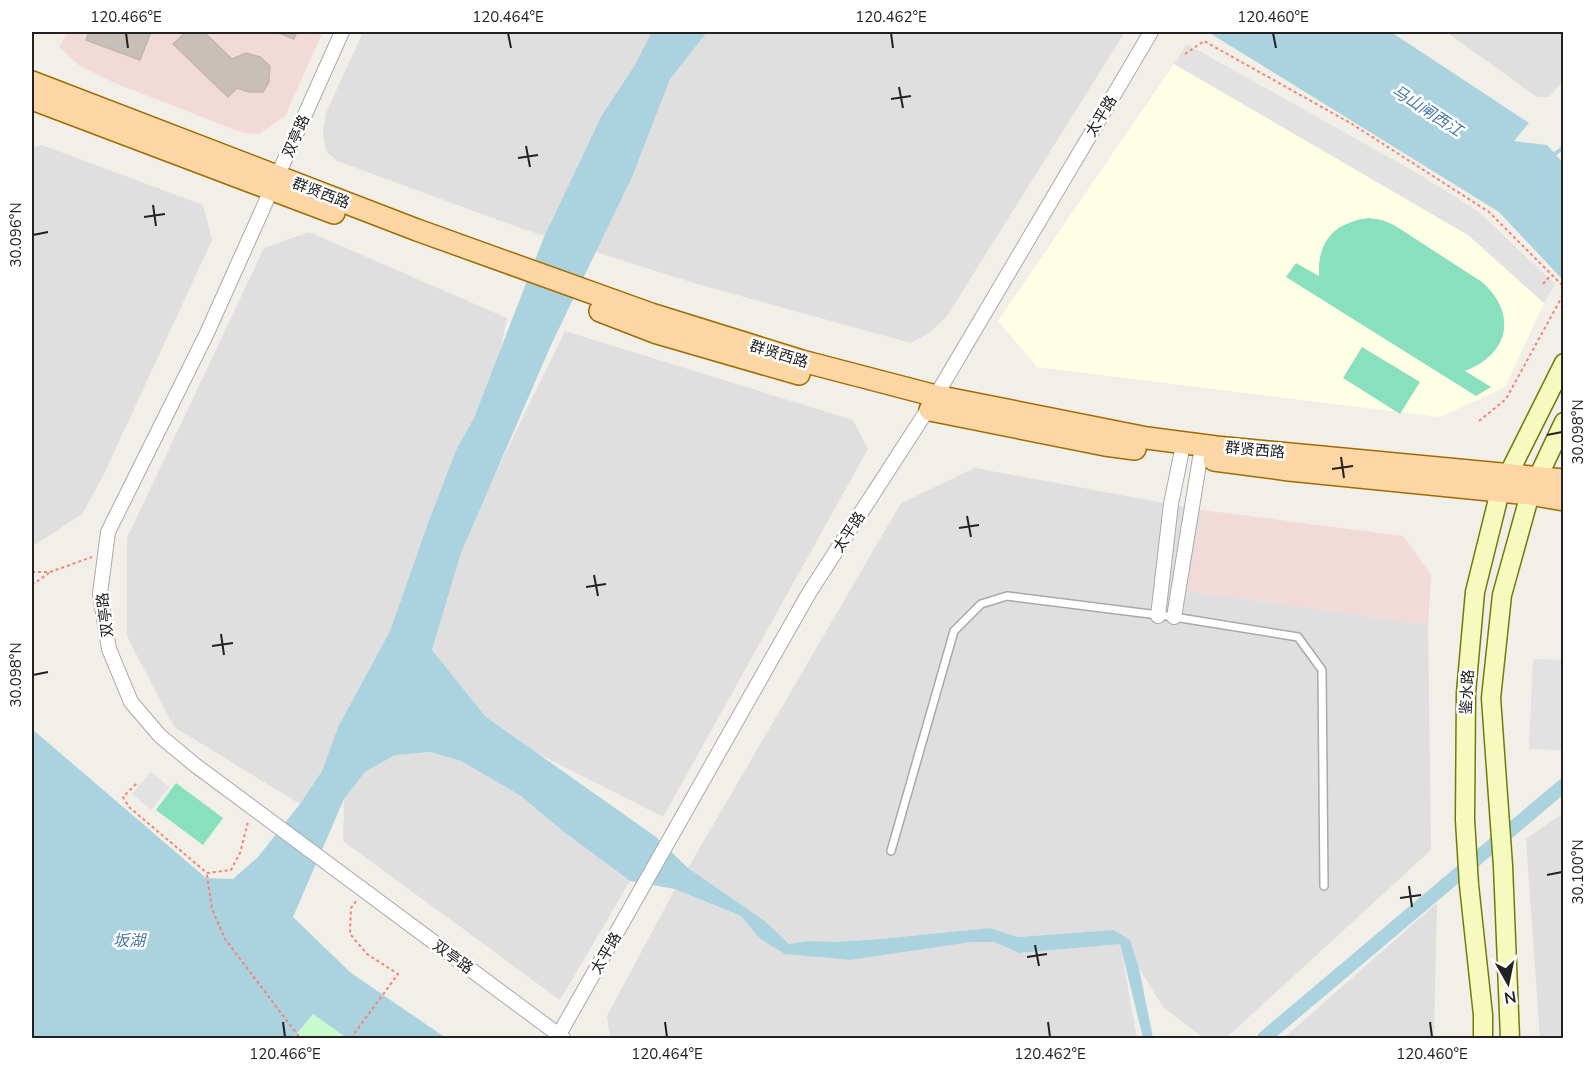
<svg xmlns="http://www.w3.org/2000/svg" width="1595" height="1070" viewBox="0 0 1595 1070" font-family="'Nunito Sans','Noto Sans SC',sans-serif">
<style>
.residential{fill:#e0dfdf}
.commercial{fill:#f2dad9}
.education{fill:#ffffe5}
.park{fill:#c8facc}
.pitch{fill:#88e0be}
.parking{fill:#e2e2e2}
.water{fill:#aad3df}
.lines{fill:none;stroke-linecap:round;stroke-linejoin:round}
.stream{stroke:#aad3df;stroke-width:4}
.canal{stroke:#aad3df;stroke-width:14}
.building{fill:#c7bfb8;stroke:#c4b6ab;stroke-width:1.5}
.lane-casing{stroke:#a9a9a9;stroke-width:10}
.street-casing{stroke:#a9a9a9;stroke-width:16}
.secondary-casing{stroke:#707d05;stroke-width:21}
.primary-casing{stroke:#a06b00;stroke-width:24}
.path{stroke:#fa8072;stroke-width:2;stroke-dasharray:3 3;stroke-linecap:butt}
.lane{stroke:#fff;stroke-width:7}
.street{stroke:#fff;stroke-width:14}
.secondary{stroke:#f7fabf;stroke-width:18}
.primary{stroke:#fcd6a4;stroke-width:21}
.ticks{fill:none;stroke:#222;stroke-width:2}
.labels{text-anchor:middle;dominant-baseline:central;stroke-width:5;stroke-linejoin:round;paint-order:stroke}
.street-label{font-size:15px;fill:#222;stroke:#fff}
.water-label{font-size:16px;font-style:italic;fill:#4a7aab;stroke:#fff}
.neatline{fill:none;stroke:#222;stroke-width:2}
.ticks-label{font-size:15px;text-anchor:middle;fill:#222}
</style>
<rect width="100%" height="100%" fill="#f2efe9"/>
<g class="residential">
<path d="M 363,32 L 1125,32 L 947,316 L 928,334 L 911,343 L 697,284 L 526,230 L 337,161 L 326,151 L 323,133 L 326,113 Z"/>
<path d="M 1446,32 L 1563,32 L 1563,81 L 1549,97 L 1537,97 Z"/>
<path d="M 42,145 L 203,205 L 212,240 L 103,476 L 82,514 L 35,545 L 32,545 L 32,148 Z"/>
<path d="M 309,232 L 507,318 L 499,356 L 474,418 L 457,448 L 428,523 L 390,631 L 338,727 L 322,771 L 300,804 L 174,727 L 127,636 L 127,538 L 264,248 Z"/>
<path d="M 565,331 L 853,420 L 868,449 L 663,817 L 537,753 L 486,717 L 432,650 L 461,553 L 484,497 Z"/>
<path d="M 975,468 L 1202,510 L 1188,591 L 1428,625 L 1431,850 L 1226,1038 L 1204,1038 L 1163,1007 L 1139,968 L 1130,940 L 1114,930 L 1018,937 L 990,928 L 880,939 L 835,942 L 809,941 L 790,945 L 766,922 L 688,868 L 901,503 Z"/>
<path d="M 430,752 L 461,761 L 521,796 L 564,832 L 630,881 L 560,1000 L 343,841 L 344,799 L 365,772 L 395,755 Z"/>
<path d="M 1563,813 L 1563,1038 L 1540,1038 L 1526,839 Z"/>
<path d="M 675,889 L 741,916 L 760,939 L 786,954 L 850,960 L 972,942 L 994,942 L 1019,953 L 1120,944 L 1137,1038 L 610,1038 L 607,1016 Z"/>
<path d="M 1437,903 L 1434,1038 L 1284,1038 Z"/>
</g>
<g class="commercial">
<path d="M 67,32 L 323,32 L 285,116 L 259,134 L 243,133 L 117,84 L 80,66 L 59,47 Z"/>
<path d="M 1202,510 L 1403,536 L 1431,575 L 1428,625 L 1187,591 Z"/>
</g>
<path class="education" d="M 1174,64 L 1468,235 L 1544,303 L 1505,387 L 1440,417 L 1037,367 L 998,321 Z"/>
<path class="park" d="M 313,1014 L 347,1038 L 293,1038 Z"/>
<g class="pitch">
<path d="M 1369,218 L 1382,220 L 1394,225 L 1482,282 C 1518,314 1509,354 1465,371 L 1491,387 L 1476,396 L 1286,277 L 1296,263 L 1319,276 C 1317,241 1335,222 1369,218 Z"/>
<path d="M 1362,347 L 1420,382 L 1400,414 L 1343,378 Z"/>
<path d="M 176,783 L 223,818 L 203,845 L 156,810 Z"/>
</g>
<g class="parking">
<path d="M 1187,44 L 1417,173 L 1479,212 L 1555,284 L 1544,303 L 1468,235 L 1174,64 Z"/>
<path d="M 1533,659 L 1563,660 L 1562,750 L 1529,749 Z"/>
<path d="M 151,772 L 169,787 L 151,810 L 132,794 Z"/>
</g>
<g class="water">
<path d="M 652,32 L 707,32 L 670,79 L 632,177 L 551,345 L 461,553 L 432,650 L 486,717 L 656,837 L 688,868 L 766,922 L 789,944 L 809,941 L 835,942 L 880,939 L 990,928 L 1018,937 L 1114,930 L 1130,940 L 1139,968 L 1153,1038 L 1143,1038 L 1120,944 L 1019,953 L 994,942 L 972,942 L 850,960 L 785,954 L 760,939 L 741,916 L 675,889 L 630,881 L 564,832 L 521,796 L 461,761 L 430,752 L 395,755 L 365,772 L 344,799 L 293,917 L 351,973 L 446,1038 L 347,1038 L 313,1014 L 293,1038 L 32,1038 L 32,729 L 206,878 L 233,879 L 258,857 L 300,804 L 322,771 L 338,727 L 390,631 L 428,523 L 457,448 L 474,418 L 544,237 L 602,115 L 635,65 Z"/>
<path d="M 1208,32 L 1391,32 L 1529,123 L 1514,141 L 1547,145 L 1563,163 L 1563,280 L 1499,212 Z"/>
</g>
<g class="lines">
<path class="stream" d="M 1552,156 L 1564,147"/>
<path class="canal" d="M 1264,1038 L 1564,785"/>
</g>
<g class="building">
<path d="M 89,32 L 151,32 L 140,60 L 86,40 Z"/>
<path d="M 186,32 L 204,32 L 232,59 L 246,53 L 260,57 L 270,66 L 269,82 L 263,92 L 249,92 L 237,88 L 228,97 L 173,44 Z"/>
<path d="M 276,32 L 297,32 L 294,39 Z"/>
</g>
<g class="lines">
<defs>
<path id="lane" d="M 891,851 L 954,631 L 981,604 L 1007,596 L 1174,617 L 1298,637 L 1322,670 L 1324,886"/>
<g id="street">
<path d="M 342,32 L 207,333 L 108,532 L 100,594 L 109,649 L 131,702 L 160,736 L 195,765 L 563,1038"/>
<path d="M 1158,616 L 1171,504 L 1181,455"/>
<path d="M 1174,617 L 1200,458"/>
<path d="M 557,1038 L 809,593 L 928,409 L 1151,32"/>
</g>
<g id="secondary">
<path d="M 1483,1038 L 1483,1015 L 1469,885 L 1465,820 L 1466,693 L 1475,592 L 1500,491 L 1564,363"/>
<path d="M 1510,1038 L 1503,866 L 1491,698 L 1502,595 L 1530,494 L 1564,422"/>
</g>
<g id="primary">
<path d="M 32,82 L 417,230 L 651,314 L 802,361 L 936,396 L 1147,438 L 1216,447 L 1564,480"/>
<path d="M 32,99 L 334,213"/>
<path d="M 600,311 L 657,333 L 799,374"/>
<path d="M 930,410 L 1105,445 L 1135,449"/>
<path d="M 1214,460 L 1289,470 L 1530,494 L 1564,500"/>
</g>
</defs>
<use href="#lane" class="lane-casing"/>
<use href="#street" class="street-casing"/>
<use href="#secondary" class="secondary-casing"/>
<use href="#primary" class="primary-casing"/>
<g class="path">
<path d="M 1185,54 L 1204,41 L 1352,124 L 1489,212 L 1564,287"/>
<path d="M 1543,284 L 1551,275"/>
<path d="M 1479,421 L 1506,399 L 1564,293"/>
<path d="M 32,572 L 50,572 L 92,557"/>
<path d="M 32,585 L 49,573"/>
<path d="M 136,784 L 123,797 L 129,807 L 207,873 L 231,870 L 240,853 L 248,822"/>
<path d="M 207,875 L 212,909 L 225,939 L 300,1038"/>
<path d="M 351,1038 L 398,974 L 367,954 L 350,934 L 351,908 L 357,900"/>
</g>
<use href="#lane" class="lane"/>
<use href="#street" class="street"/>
<use href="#secondary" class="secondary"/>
<use href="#primary" class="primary"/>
</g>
<path class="ticks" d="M 126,33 L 128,48M 508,33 L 511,48M 891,33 L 893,48M 1273,33 L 1276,48M 899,87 L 903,108M 891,99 L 911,96M 526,146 L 530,167M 518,158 L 538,155M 153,205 L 156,226M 144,217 L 165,214M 33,235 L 48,232M 1547,435 L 1562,432M 1341,457 L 1344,478M 1332,469 L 1353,466M 967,516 L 971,537M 959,528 L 979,525M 594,575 L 598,596M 586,587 L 606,584M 221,634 L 224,655M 212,646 L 233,643M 33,675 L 48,672M 1547,875 L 1562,872M 1409,886 L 1412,907M 1400,898 L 1421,895M 1035,945 L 1039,966M 1027,957 L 1047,954M 283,1022 L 285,1037M 665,1022 L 667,1037M 1048,1022 L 1050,1037M 1430,1022 L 1432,1037"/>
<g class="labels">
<g class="street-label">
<text transform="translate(1101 116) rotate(-59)">太平路</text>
<text transform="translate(296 136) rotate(-66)">双亭路</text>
<text transform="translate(321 193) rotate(21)">群贤西路</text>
<text transform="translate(779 354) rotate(17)">群贤西路</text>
<text transform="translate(1255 450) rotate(5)">群贤西路</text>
<text transform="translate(849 532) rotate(-57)">太平路</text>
<text transform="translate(105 615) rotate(-97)">双亭路</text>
<text transform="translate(1467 692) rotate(-87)">鉴水路</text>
<text transform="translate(606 953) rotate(-60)">太平路</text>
<text transform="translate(453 957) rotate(36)">双亭路</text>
</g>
<g class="water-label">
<text transform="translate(1427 111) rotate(33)">马山闸西江</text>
<text x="129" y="941">坂湖</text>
</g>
</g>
<rect width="1595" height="1070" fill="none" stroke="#ffffff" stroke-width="66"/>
<g transform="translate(1508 983) rotate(171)" stroke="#ffffff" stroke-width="4.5" paint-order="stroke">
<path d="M0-4.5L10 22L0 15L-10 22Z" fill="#222222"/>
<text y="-9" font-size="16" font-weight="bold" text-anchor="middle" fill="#222222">N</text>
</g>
<rect x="33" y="33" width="1529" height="1004" class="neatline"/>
<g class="ticks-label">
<text x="126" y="22">120.466°E</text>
<text x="508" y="22">120.464°E</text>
<text x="891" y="22">120.462°E</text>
<text x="1273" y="22">120.460°E</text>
<text transform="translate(16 235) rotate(-90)" y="5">30.096°N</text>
<text transform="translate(1578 432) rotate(-90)" y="5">30.098°N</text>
<text transform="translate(16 675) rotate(-90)" y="5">30.098°N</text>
<text transform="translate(1578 872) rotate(-90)" y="5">30.100°N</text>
<text x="285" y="1059">120.466°E</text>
<text x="667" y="1059">120.464°E</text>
<text x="1050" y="1059">120.462°E</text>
<text x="1432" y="1059">120.460°E</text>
</g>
</svg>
